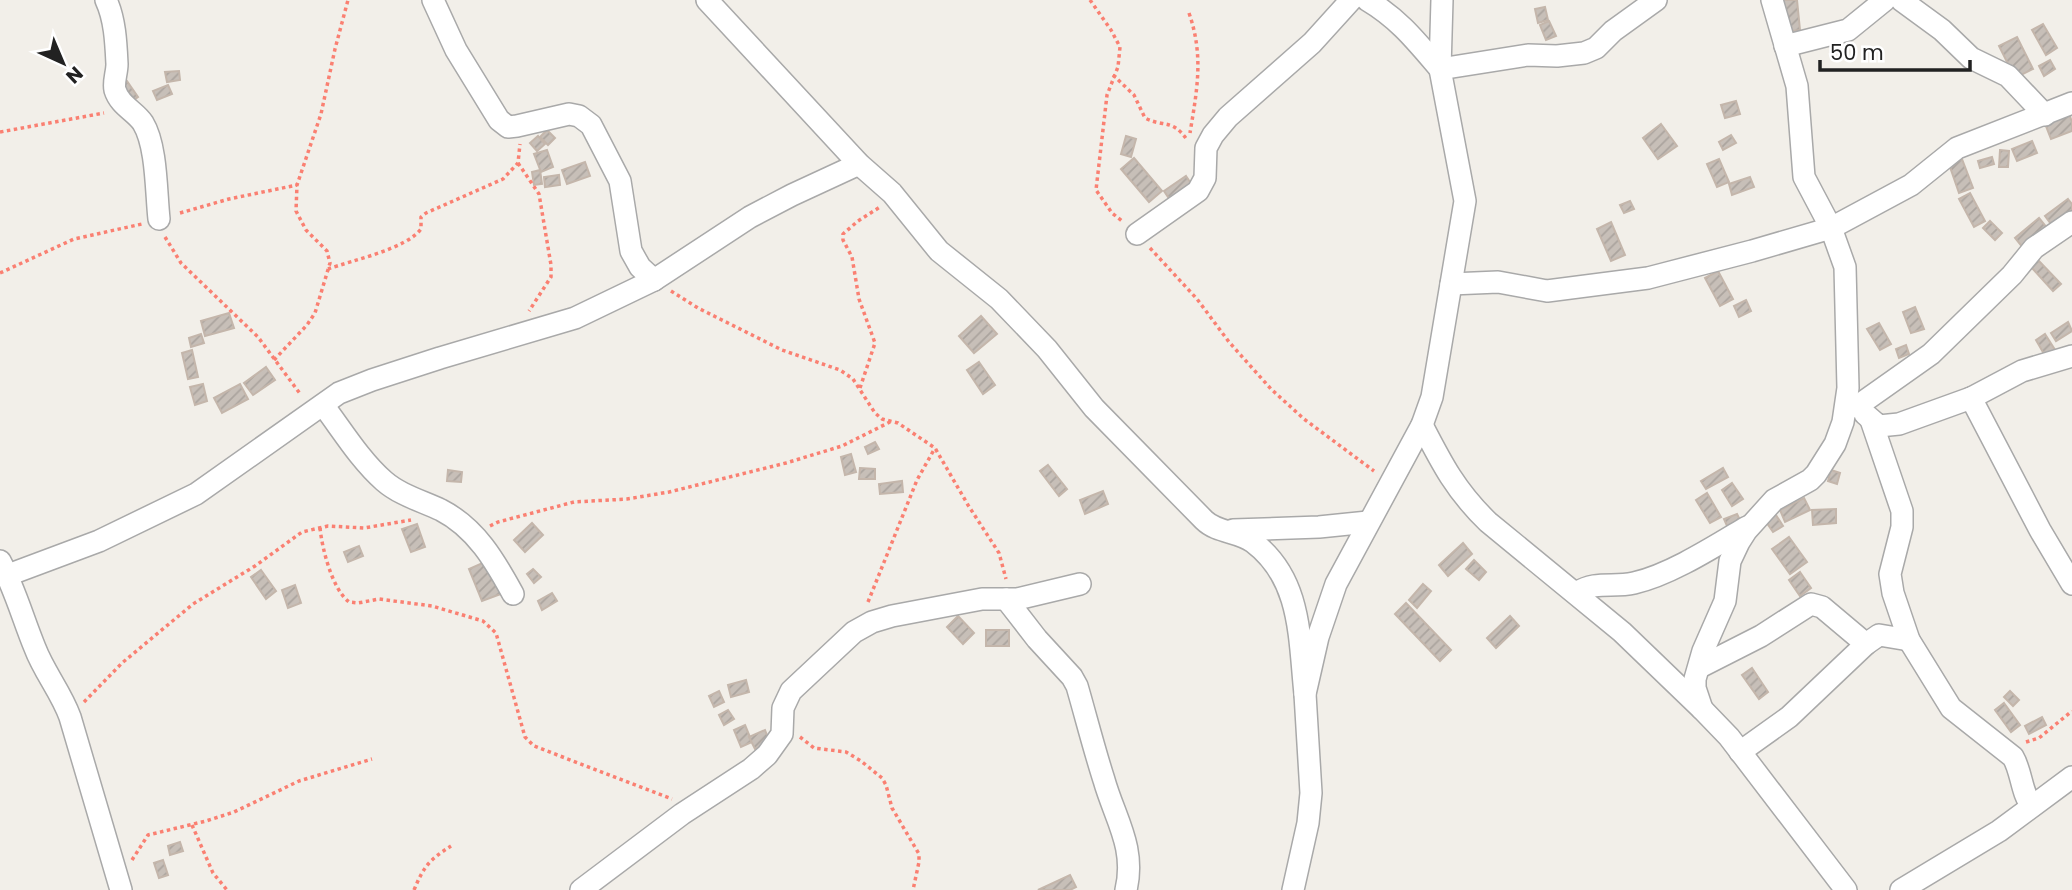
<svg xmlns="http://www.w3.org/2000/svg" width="2072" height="890" viewBox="0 0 2072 890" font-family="Poppins,sans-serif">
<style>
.building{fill:url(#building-hatch);stroke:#c4b6ab;stroke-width:2}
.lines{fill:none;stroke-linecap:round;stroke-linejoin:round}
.minor-casing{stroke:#a9a9a9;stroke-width:24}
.path{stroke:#fa8072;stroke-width:3.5;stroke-dasharray:3.5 3.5;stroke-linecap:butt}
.minor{stroke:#fff;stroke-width:21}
</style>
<defs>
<pattern id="building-hatch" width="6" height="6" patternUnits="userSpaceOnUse" patternTransform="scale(1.75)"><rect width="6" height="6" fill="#c7bfb8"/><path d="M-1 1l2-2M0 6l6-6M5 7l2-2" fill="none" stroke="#aba49e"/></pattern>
</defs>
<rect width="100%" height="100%" fill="#f2efe9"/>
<g class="building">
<path d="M 1783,0 L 1797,0 L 1800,30 L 1783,32 Z"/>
<path d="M 1545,7 L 1548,20 L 1538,23 L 1535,9 Z"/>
<path d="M 1549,21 L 1556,36 L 1546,40 L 1540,25 Z"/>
<path d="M 2043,24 L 2057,48 L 2046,55 L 2032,30 Z"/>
<path d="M 2017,37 L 2033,69 L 2015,78 L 1999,46 Z"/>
<path d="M 2050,60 L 2055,69 L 2044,76 L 2039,66 Z"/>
<path d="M 179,71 L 180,80 L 167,82 L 165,72 Z"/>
<path d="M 127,81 L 138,97 L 128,104 L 117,87 Z"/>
<path d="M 168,85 L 172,94 L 157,100 L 153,91 Z"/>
<path d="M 1736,101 L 1740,114 L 1725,118 L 1721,105 Z"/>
<path d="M 2068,111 L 2072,122 L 2072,131 L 2051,139 L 2044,121 Z"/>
<path d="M 1661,124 L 1677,146 L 1658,159 L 1643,138 Z"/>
<path d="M 547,130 L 555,138 L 548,145 L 540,137 Z"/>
<path d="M 1731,135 L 1736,143 L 1723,150 L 1719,142 Z"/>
<path d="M 538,136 L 545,144 L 537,151 L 530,143 Z"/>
<path d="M 1126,136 L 1136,139 L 1131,157 L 1121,154 Z"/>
<path d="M 2032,141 L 2037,153 L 2017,161 L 2012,149 Z"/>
<path d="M 547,150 L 553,167 L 541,172 L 534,154 Z"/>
<path d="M 2000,150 L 2009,151 L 2008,167 L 1999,167 Z"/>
<path d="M 1992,157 L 1994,164 L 1980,168 L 1978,161 Z"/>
<path d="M 1134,158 L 1162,191 L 1149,202 L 1121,169 Z"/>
<path d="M 1719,159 L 1729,182 L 1717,187 L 1707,164 Z"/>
<path d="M 1962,159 L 1973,188 L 1959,193 L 1949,164 Z"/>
<path d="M 585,162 L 590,176 L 567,184 L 562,170 Z"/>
<path d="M 540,170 L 542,184 L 534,185 L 532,172 Z"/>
<path d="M 559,175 L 560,185 L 545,187 L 544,177 Z"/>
<path d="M 1186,176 L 1196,191 L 1174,206 L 1164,191 Z"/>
<path d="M 1750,177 L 1754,187 L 1732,195 L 1729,184 Z"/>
<path d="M 1970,193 L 1985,221 L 1974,227 L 1959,199 Z"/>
<path d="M 2068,199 L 2072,204 L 2072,214 L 2054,228 L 2045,216 Z"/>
<path d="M 1630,201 L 1634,209 L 1624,213 L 1620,205 Z"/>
<path d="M 2039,218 L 2048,229 L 2024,249 L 2015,238 Z"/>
<path d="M 1990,221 L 2002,233 L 1995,240 L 1983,228 Z"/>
<path d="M 1611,222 L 1625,255 L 1611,261 L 1597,229 Z"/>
<path d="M 2038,260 L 2061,284 L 2053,291 L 2031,267 Z"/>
<path d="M 1718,271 L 1733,299 L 1720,306 L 1705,278 Z"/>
<path d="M 1746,300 L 1751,311 L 1739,317 L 1734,306 Z"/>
<path d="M 1915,307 L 1924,329 L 1911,333 L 1903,312 Z"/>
<path d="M 229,313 L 234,328 L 205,336 L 201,321 Z"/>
<path d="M 981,316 L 997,334 L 974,353 L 959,336 Z"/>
<path d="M 2068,322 L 2072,331 L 2056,341 L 2051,333 Z"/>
<path d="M 1879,323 L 1891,344 L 1880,350 L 1867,329 Z"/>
<path d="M 201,334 L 204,343 L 191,347 L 189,338 Z"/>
<path d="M 2045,334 L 2057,353 L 2047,359 L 2036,340 Z"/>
<path d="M 1906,345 L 1909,354 L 1899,358 L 1896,349 Z"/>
<path d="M 192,350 L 198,377 L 188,379 L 182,353 Z"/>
<path d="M 979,362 L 995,385 L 983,394 L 967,370 Z"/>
<path d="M 266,367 L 275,380 L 253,395 L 244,383 Z"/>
<path d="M 203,384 L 207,401 L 195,405 L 190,387 Z"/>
<path d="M 240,384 L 248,399 L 222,413 L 214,398 Z"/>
<path d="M 875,442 L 879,449 L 868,454 L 865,447 Z"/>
<path d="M 851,454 L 856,472 L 845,475 L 841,457 Z"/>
<path d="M 1048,465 L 1067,489 L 1059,496 L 1040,471 Z"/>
<path d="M 860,468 L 875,469 L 875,479 L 859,479 Z"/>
<path d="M 1723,468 L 1728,477 L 1706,489 L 1701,481 Z"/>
<path d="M 448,470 L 462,472 L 461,482 L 447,481 Z"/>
<path d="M 1831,470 L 1840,473 L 1837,484 L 1828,481 Z"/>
<path d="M 902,481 L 903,492 L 880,494 L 879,484 Z"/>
<path d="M 1732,483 L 1743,499 L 1732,506 L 1722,490 Z"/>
<path d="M 1103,491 L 1108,504 L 1085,514 L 1080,500 Z"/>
<path d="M 1707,493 L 1721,517 L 1710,523 L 1696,500 Z"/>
<path d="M 1804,498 L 1810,510 L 1785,522 L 1780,510 Z"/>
<path d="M 1836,509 L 1836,523 L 1813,525 L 1812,510 Z"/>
<path d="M 1774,512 L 1783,526 L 1773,532 L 1764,519 Z"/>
<path d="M 1737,514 L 1740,520 L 1727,526 L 1724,519 Z"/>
<path d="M 532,523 L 543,535 L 525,552 L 514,540 Z"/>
<path d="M 417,524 L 425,547 L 411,552 L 402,529 Z"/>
<path d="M 1789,537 L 1807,562 L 1790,574 L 1772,549 Z"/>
<path d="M 1463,543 L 1472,554 L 1448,576 L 1439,565 Z"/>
<path d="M 359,546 L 363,556 L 348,562 L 344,552 Z"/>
<path d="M 1474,560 L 1486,572 L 1479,580 L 1466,569 Z"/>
<path d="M 487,561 L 501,594 L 482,601 L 469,569 Z"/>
<path d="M 533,569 L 541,577 L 534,583 L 527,574 Z"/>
<path d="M 261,570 L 276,591 L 266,599 L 251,577 Z"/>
<path d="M 1800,572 L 1811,588 L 1800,596 L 1789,580 Z"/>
<path d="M 1423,584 L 1431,591 L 1417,608 L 1409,600 Z"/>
<path d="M 295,585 L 301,603 L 288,608 L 282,590 Z"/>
<path d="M 552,593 L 557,601 L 542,610 L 538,601 Z"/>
<path d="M 1406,603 L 1451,650 L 1440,661 L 1395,614 Z"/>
<path d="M 958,616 L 974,633 L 963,644 L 947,627 Z"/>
<path d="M 1510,616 L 1519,626 L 1496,648 L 1487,638 Z"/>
<rect x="986" y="630" width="23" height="16"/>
<path d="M 1752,668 L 1768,692 L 1759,699 L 1742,675 Z"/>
<path d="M 746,680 L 749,692 L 731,697 L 728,685 Z"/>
<path d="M 719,691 L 724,702 L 714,707 L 709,696 Z"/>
<path d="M 2010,691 L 2019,700 L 2013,706 L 2004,697 Z"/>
<path d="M 2004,703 L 2020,725 L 2011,732 L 1995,710 Z"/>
<path d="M 728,710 L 734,719 L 724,725 L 719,715 Z"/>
<path d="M 2042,717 L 2046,725 L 2029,734 L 2025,726 Z"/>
<path d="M 745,725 L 752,742 L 741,747 L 734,730 Z"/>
<path d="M 765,730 L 770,743 L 755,749 L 749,737 Z"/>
<path d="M 180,842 L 183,851 L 170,855 L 168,846 Z"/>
<path d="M 163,860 L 168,875 L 159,878 L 154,863 Z"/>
<path d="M 1070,875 L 1076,887 L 1070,890 L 1038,890 Z"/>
</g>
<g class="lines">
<defs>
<g id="minor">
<path d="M 106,0 C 115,19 116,43 117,64 C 117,73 113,82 115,90 C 120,106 135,111 143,123 C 157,146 156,192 159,219"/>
<path d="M 433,0 L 456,50 L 499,120 L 508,127 L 517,126 L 569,114 L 579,116 L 591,125 L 620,181 L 631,251 L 640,267 L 654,280"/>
<path d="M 707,0 L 859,164 L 892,193 L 939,251 L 999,299 L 1047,349 L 1094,408 L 1204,520 C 1217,533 1238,531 1253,542 C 1302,579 1299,638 1305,694"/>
<path d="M 1367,0 C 1399,19 1416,41 1440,69 L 1528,55 L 1557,56 L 1584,53 L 1596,48 L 1613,31 L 1656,0"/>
<path d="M 1901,0 L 1942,30 L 1971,58 L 2008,76 L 2045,115"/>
<path d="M 1785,46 L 1848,30 L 1885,0"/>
<path d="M 1137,234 L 1198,191 L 1205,178 L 1206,148 L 1213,135 L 1228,117 L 1312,43 L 1351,0"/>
<path d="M 1451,284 L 1498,282 L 1547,291 L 1648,278 L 1752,251 L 1831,228 L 1911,185 L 1957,148 L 2072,103"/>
<path d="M 1971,398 L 2040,530 L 2072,584"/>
<path d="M 323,405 C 342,430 360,460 384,481 C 400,495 422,501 441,510 C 476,528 495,561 513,594"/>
<path d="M 1856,407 L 1931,354 L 2012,275 L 2034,248 L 2072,222"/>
<path d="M 1865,414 L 1879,426 L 1899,424 L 1971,398 L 2022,371 L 2072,356"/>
<path d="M 1871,420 L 1902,511 L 1902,527 L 1890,574 L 1893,593 L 1909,640 L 1951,708 L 2013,757 C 2022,772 2021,793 2032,806"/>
<path d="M 1422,425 C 1442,464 1456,491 1488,522 L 1622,632 L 1702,709 L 1729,737 L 1846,890"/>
<path d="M 1233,530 L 1319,527 L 1368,522"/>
<path d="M 0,561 C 15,589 23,619 35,648 C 44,672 61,692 70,717 L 121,890"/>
<path d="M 8,575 L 99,541 L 196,494 L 339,393 L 372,380 L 440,358 L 575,318 L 654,280 L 750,217 L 792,195 L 859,164"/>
<path d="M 1576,593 C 1597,580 1612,588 1634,583 C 1670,575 1715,546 1747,527"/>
<path d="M 1006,599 L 1037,639 L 1072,677 L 1077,686 C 1086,717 1094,749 1104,780 C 1115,819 1136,847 1126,890"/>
<path d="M 1700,667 L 1761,636 L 1811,604 L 1822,607 L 1866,644"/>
<path d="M 1702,709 L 1695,688 L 1695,679 L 1703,651 L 1725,601 L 1730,561 L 1739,542 L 1746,531 L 1774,500 L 1810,480 L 1816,474 L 1835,444 L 1843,422 L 1848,388 L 1845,267 L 1831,228 L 1804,177 L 1797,86 L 1772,0"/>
<path d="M 1740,752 L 1789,717 L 1866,644 L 1879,635 L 1909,640"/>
<path d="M 581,890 L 682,814 L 751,769 L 767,755 L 782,734 L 783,708 L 791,691 L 854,632 L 872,622 L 892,616 L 982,599 L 1017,599 L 1080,584"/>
<path d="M 1293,890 L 1308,823 L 1311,793 L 1305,694 L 1318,637 L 1336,584 L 1422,425 L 1432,397 L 1451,284 L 1465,201 L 1440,69 L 1442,0"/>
<path d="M 1901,890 L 1999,831 L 2072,777"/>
</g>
</defs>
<use href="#minor" class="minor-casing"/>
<g class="path">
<path d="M 1090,0 L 1111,30 L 1120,47 L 1118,67 L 1107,95 L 1096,190 L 1112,213 L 1122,221"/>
<path d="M 1189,13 C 1204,56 1197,90 1190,133"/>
<path d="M 1113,75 L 1134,95 L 1145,118 C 1165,128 1172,118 1188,141"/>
<path d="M 0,132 L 104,113"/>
<path d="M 518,163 L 539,194 L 551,265 L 551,277 L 529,311"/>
<path d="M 180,213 L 229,199 L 297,185"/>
<path d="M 165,237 L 181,263 L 258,337 L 301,395"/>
<path d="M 1150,248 L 1197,299 L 1229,342 L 1271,389 L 1304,419 L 1374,471"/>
<path d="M 328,269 C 353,260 406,249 421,229 L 421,217 L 426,213 L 503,179 L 518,163 L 520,144"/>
<path d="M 0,273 L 74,239 L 142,224"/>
<path d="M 671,291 L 698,308 L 782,350 L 840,370 L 853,379 L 875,413 L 882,419 L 898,423 L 935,448 L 968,505 L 999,553 L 1006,579"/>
<path d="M 274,360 L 307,325 L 315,313 L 330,263 L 327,251 L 306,230 L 296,211 L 297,185 L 321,114 L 335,49 L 348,0"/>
<path d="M 860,388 L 875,343 L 859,299 L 852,257 L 843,240 L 843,234 L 858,221 L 880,207"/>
<path d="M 490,526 L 498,522 L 574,502 L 627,499 L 669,492 L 786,463 L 842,446 L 890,422"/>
<path d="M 320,528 C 322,548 332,589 349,602 L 358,603 L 379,599 L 432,606 L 483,621 L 496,633 L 525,737 L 534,746 L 672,799"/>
<path d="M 868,602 L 917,480 L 935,448"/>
<path d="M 84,702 L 122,663 L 193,604 L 255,566 L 302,532 L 328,526 L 364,528 L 411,520"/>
<path d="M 800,737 L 814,748 L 846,752 L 861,761 L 882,778 L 886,785 L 892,808 L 919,854 L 919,862 L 913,890"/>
<path d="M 2026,742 L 2039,738 L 2072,711"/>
<path d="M 192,825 L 213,873 L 227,890"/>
<path d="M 132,860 L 148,835 L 206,821 L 234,812 L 299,781 L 372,759"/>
<path d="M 414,890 C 424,866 429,860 451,846"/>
</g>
<use href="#minor" class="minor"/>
</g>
<g transform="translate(63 63) rotate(136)" stroke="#ffffff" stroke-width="5" paint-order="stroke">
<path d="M0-5L12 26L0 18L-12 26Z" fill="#222222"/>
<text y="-10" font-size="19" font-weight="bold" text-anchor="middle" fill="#222222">N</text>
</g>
<path d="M1820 60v10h150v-10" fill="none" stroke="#222222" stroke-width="3.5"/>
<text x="1830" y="60" font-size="21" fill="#222222" stroke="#ffffff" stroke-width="5" paint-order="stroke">50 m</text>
</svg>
